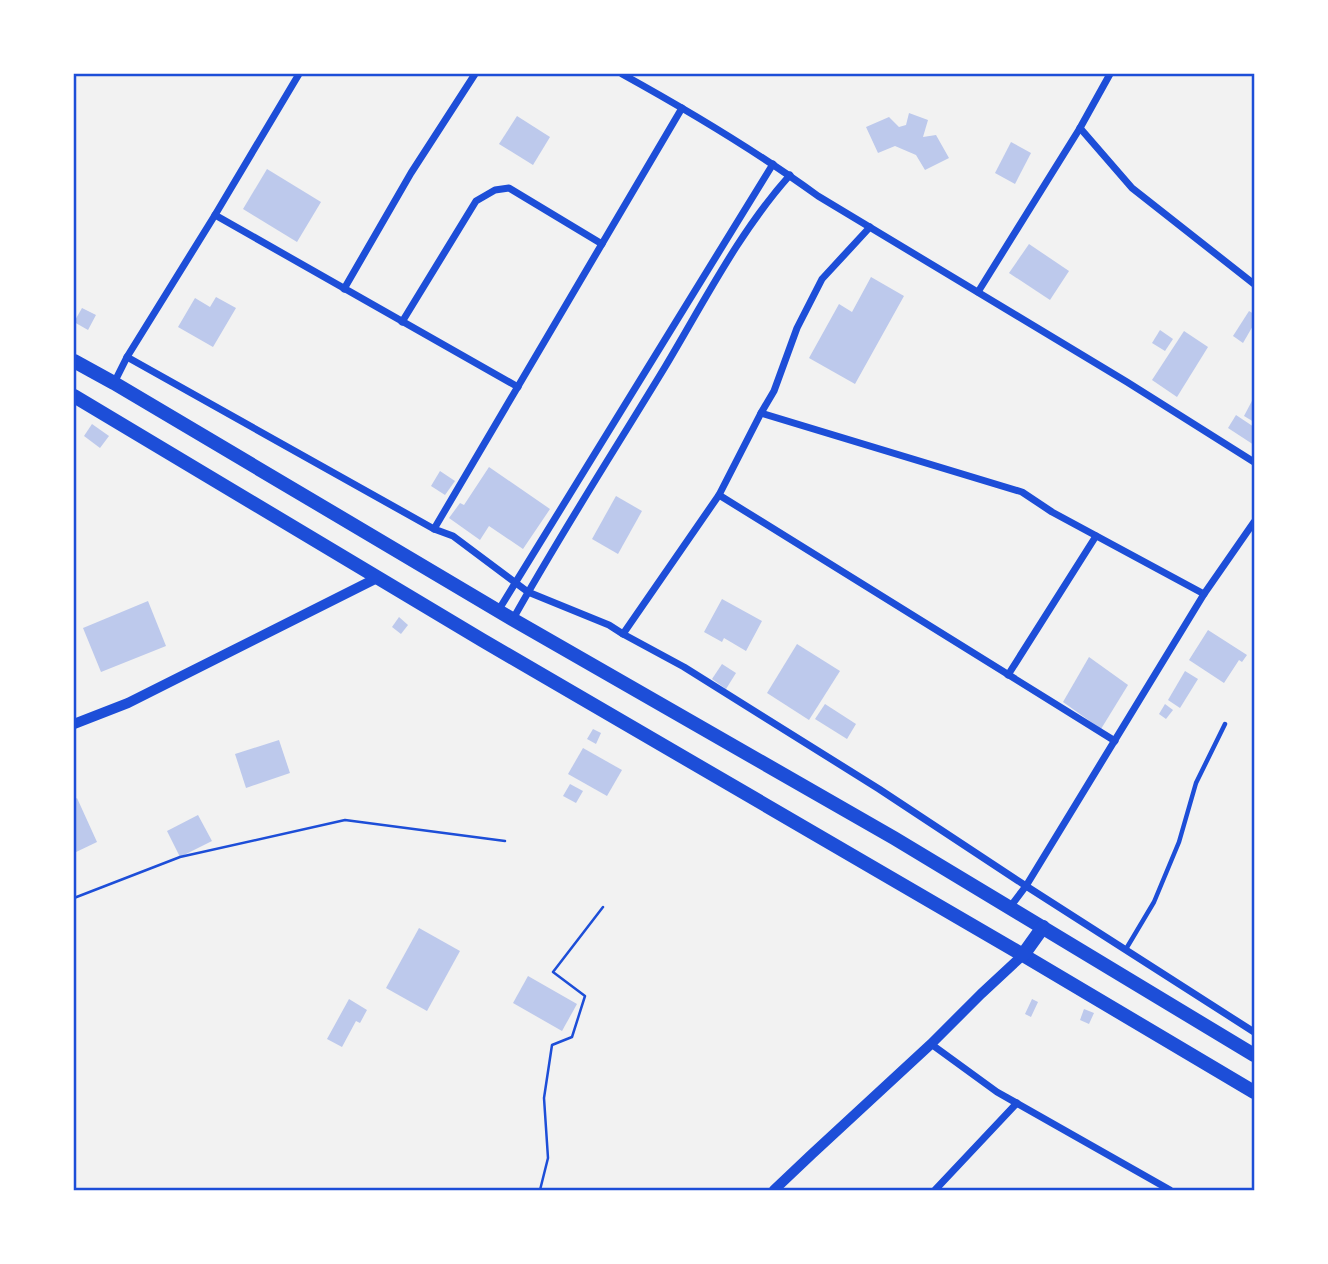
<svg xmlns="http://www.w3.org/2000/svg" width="1328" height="1264" viewBox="0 0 1328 1264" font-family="Commissioner,sans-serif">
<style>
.building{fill:#bdc9ec}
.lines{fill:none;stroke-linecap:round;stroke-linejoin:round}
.path{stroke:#1d4ed8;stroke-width:2.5}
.service{stroke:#1d4ed8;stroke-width:4.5}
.minor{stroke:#1d4ed8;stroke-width:7}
.tertiary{stroke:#1d4ed8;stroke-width:10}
.primary{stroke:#1d4ed8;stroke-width:14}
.neatline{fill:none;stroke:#1d4ed8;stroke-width:2.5}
</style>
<rect width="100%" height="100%" fill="#f2f2f2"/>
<g class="building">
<path d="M 909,113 L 928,120 L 923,137 L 936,135 L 949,158 L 925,170 L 916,155 L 895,146 L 878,153 L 866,127 L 889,117 L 899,127 L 906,125 Z"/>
<path d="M 517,116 L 550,137 L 533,165 L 499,144 Z"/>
<path d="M 1011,142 L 1031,153 L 1015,184 L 995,173 Z"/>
<path d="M 267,169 L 321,202 L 297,242 L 243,209 Z"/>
<path d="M 1029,244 L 1069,271 L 1050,300 L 1009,273 Z"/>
<path d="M 871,277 L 904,296 L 855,384 L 809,358 L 839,304 L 852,312 Z"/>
<path d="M 216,297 L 236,308 L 213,347 L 178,327 L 195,298 L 210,307 Z"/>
<path d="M 82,308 L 96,315 L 88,330 L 74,322 Z"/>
<path d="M 1249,311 L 1254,314 L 1254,324 L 1243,343 L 1233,336 Z"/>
<path d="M 1160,330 L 1173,339 L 1165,351 L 1152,343 Z"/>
<path d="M 1184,331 L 1208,347 L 1177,397 L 1152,380 Z"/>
<path d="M 1254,397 L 1254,422 L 1244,416 Z"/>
<path d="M 1236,415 L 1254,427 L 1254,445 L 1228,428 Z"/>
<path d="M 92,424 L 109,436 L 100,448 L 84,436 Z"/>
<path d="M 489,467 L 550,509 L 523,549 L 489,526 L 480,540 L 449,518 L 460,503 L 464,505 Z"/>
<path d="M 440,471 L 455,481 L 445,495 L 431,486 Z"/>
<path d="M 616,496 L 642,511 L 618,554 L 592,539 Z"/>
<path d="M 722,599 L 762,621 L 746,651 L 724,638 L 722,642 L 704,632 Z"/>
<path d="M 148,601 L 166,646 L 101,672 L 83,628 Z"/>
<path d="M 399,617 L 408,625 L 401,634 L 392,627 Z"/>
<path d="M 1208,630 L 1247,655 L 1242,662 L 1239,660 L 1224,683 L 1189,660 Z"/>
<path d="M 797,644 L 840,671 L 809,720 L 767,693 Z"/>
<path d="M 1089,657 L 1128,685 L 1101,729 L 1063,702 Z"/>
<path d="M 722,664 L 736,673 L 726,689 L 712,679 Z"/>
<path d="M 1185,671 L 1198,679 L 1180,708 L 1168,700 Z"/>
<path d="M 825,704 L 856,724 L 847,739 L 815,719 Z"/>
<path d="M 1165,704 L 1173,710 L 1166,719 L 1159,714 Z"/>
<path d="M 593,729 L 601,733 L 596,744 L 587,739 Z"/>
<path d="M 279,740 L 290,773 L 246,788 L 235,754 Z"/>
<path d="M 583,748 L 622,770 L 607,796 L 568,774 Z"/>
<path d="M 570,784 L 583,791 L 576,803 L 563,796 Z"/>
<path d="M 77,798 L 97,842 L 74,853 L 74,800 Z"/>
<path d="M 198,815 L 212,841 L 180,857 L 167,831 Z"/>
<path d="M 419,928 L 460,951 L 427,1011 L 386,988 Z"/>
<path d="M 528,976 L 577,1004 L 562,1031 L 513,1003 Z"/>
<path d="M 349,999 L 367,1010 L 360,1023 L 356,1021 L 342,1047 L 327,1039 Z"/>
<path d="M 1032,999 L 1038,1002 L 1031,1017 L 1025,1014 Z"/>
<path d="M 1084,1009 L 1094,1013 L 1089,1024 L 1080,1020 Z"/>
</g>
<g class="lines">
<g class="path">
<path d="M 74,898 L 180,857 L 345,820 L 505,841"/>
<path d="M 540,1190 L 548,1158 L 544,1098 L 552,1045 L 572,1037 L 585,996 L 553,972 L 603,907"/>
</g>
<path class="service" d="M 1126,949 L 1154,902 L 1179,842 L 1196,783 L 1225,724"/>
<g class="minor">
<path d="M 622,74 C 689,111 756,151 818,196 L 1127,382 L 1254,462"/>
<path d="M 1080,128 L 1132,188 L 1254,284"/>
<path d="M 215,215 L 518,387"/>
<path d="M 344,289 L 411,173 L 475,74"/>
<path d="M 978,292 L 1080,128 L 1110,74"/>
<path d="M 402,322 L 476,201 L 495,190 L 509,188 L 602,244"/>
<path d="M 127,357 L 434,529 L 453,536 L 528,592 L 609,625 L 623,634 L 684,667 L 879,789 L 1026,886 L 1254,1032"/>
<path d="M 114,383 L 127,357 L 215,215 L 299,74"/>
<path d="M 761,413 L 1022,492 L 1052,512 L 1204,594"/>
<path d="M 719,495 L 1115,741"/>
<path d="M 434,529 L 682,108"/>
<path d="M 498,611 L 773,164"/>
<path d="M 513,619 C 561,533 614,451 665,367 C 704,302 739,232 790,175"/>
<path d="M 623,634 L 719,495 L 761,413 L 774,391 L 797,328 L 822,279 L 870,227"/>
<path d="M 1008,675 L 1096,536"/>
<path d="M 1010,907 L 1026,886 L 1204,594 L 1254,522"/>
<path d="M 931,1044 L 997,1092 L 1170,1190"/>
<path d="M 935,1190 L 1017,1103"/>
</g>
<g class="tertiary">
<path d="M 74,724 L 128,703 L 379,577"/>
<path d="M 774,1190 L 812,1154 L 931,1044 L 981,994 L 1023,955"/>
</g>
<g class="primary">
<path d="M 74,361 L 114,383 L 512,619 L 894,838 L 1254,1055"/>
<path d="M 74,396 L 482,640 L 1023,955 L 1254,1092"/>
<path d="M 1023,955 L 1043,927"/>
</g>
</g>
<rect width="1328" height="1264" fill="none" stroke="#ffffff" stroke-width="150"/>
<rect x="75" y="75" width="1178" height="1114" class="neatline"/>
</svg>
